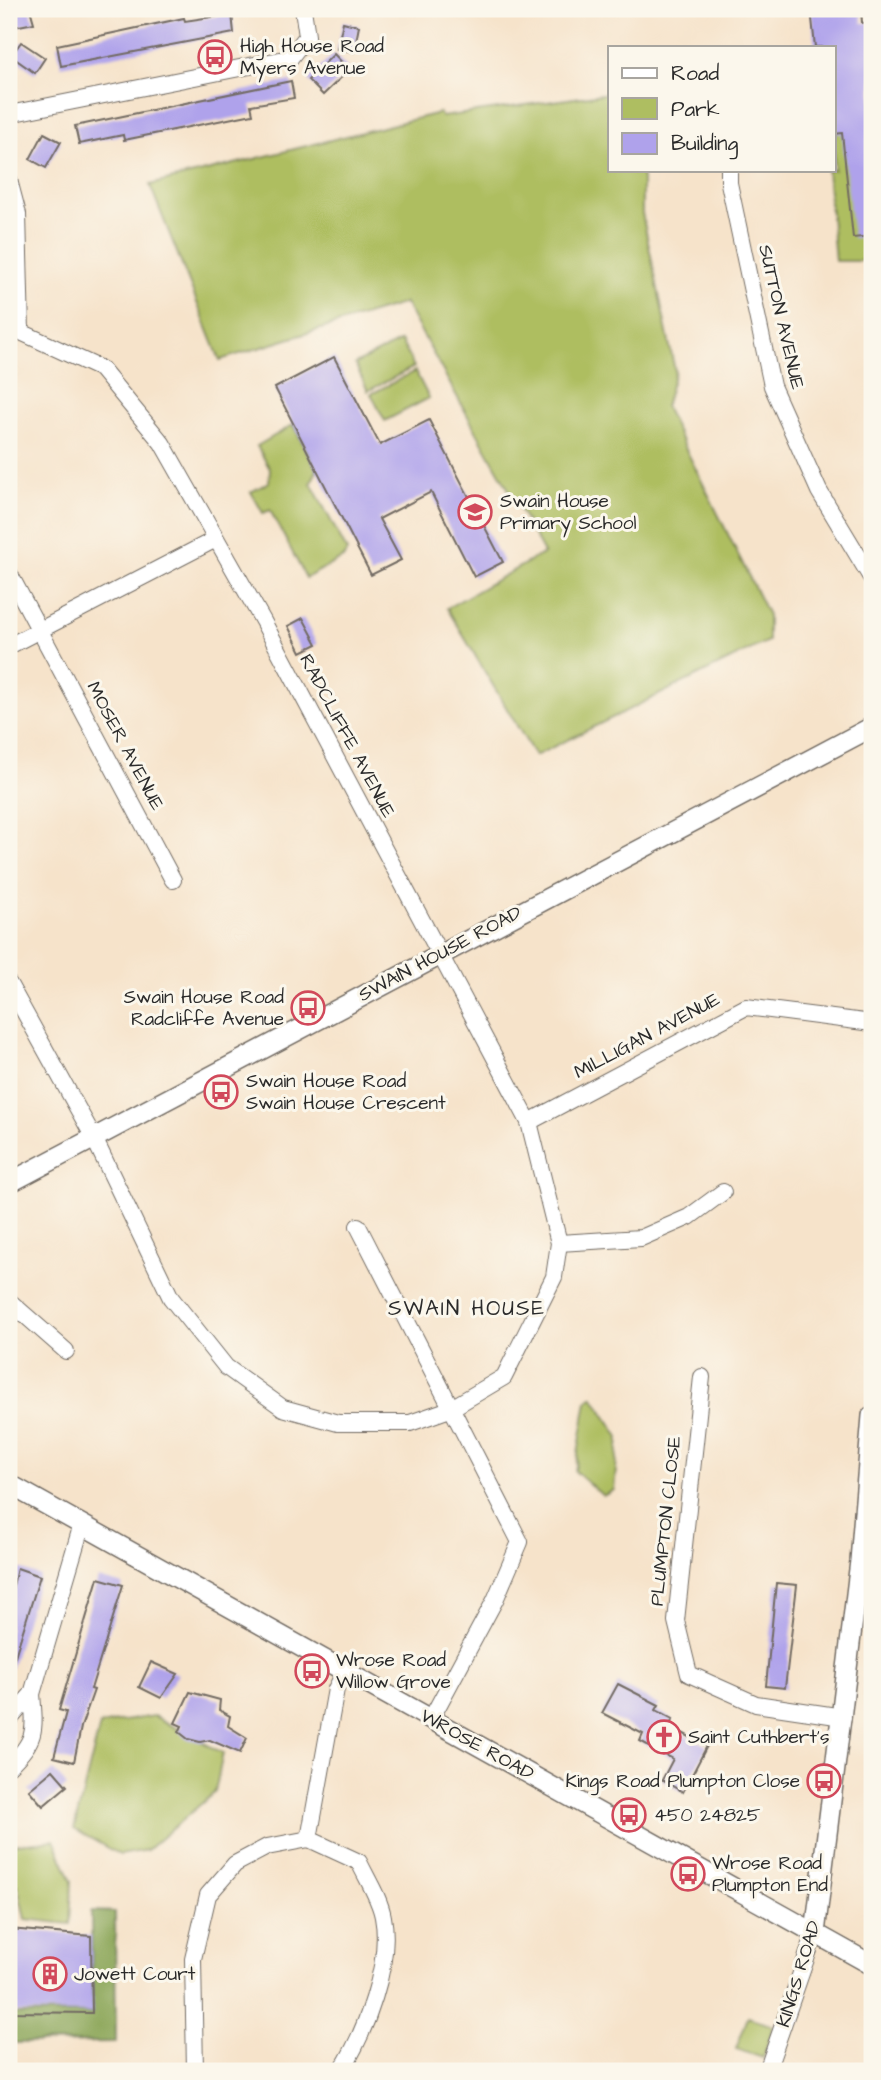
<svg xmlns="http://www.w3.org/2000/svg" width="881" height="2080" viewBox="0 0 881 2080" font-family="'Architects Daughter',sans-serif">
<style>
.green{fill:#aebe61;stroke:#6c7446;stroke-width:2}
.forest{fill:#8aa557;stroke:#5a6841;stroke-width:2}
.building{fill:#afa2eb}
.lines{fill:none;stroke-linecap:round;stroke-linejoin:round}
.minor-casing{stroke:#726b63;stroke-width:18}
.tertiary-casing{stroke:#726b63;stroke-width:22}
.minor{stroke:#fff;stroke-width:16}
.tertiary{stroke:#fff;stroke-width:19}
.labels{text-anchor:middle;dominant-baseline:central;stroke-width:6;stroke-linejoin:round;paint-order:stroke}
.poi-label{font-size:19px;fill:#2b2b2b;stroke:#fbf7ec;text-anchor:start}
.street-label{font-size:19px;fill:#2b2b2b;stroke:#fbf7ec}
.neighbourhood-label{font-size:21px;letter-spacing:2px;fill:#2b2b2b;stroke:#fbf7ec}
</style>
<rect width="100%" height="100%" fill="#fbf7ec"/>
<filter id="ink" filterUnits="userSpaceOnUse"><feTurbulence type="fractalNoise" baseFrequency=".0143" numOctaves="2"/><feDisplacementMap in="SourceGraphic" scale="14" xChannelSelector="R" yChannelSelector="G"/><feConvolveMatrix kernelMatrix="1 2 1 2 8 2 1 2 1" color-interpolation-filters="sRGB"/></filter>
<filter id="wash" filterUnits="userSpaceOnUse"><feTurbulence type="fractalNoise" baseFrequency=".00686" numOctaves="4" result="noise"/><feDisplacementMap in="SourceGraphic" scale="28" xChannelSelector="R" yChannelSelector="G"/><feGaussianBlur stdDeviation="1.57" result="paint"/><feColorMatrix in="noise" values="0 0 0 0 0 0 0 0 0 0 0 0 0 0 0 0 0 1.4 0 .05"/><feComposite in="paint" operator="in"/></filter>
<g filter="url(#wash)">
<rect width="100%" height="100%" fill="#f6e3ca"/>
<g class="green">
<path d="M 610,93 L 610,170 L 642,170 L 642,213 L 675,371 L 665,407 L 768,615 L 768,641 L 535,756 L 447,608 L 544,553 L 405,303 L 220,360 L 150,185 L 439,113 L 442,117 Z"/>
<path d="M 872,102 L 872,261 L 835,261 L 827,170 L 834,170 L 834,136 Z"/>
<path d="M 401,341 L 414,367 L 368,391 L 355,364 Z"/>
<path d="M 415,371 L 429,398 L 385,421 L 371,394 Z"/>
<path d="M 293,425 L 317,470 L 311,483 L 347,551 L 343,558 L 306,578 L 270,510 L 263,513 L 251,492 L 269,482 L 270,469 L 257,446 Z"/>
<path d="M 593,1396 L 619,1437 L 614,1490 L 603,1496 L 575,1471 L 587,1401 Z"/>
<path d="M 154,1716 L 223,1753 L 215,1792 L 147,1850 L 120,1855 L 74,1829 L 100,1725 Z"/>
<path d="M 54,1840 L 72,1881 L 70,1924 L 25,1919 L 18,1886 L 9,1885 L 9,1845 Z"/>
<path d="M 748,2017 L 773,2026 L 763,2058 L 736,2049 Z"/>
</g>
<path class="forest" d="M 91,1911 L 115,1912 L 116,2042 L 9,2043 L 9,2014 L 92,2013 Z"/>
<g id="blocks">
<g class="building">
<path d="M 9,9 L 30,9 L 34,23 L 9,28 Z"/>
<path d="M 811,9 L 861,9 L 862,23 L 872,22 L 872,236 L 853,238 L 842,133 L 834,134 L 834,47 L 815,47 Z"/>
<path d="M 232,14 L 234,33 L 61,66 L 57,45 L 184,18 L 185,21 Z"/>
<path d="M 343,22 L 359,26 L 354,52 L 337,49 Z"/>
<path d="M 21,42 L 45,58 L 35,73 L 11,56 Z"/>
<path d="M 334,54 L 349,70 L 323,95 L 308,80 Z"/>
<path d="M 291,81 L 294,98 L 251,105 L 253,114 L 124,140 L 123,135 L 79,144 L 75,126 Z"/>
<path d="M 44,133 L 61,142 L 46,168 L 30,159 Z"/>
<path d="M 334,357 L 380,445 L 429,420 L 503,562 L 474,577 L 431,492 L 379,519 L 401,560 L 371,575 L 275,388 Z"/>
<path d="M 303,618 L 317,644 L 301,652 L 288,626 Z"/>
<path d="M 17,1568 L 40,1576 L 11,1669 L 9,1668 L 9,1603 Z"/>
<path d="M 98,1578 L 123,1585 L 91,1689 L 94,1690 L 81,1727 L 74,1762 L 54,1757 L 66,1712 L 59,1710 Z"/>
<path d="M 776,1583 L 797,1585 L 785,1688 L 766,1686 Z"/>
<path d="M 151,1662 L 178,1674 L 161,1698 L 139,1687 Z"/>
<path d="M 618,1684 L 659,1705 L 656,1710 L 673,1719 L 669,1726 L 707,1746 L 683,1792 L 662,1780 L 673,1759 L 640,1741 L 643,1734 L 602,1713 Z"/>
<path d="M 190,1692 L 220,1700 L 219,1710 L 230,1716 L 228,1726 L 247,1738 L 240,1753 L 210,1740 L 200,1742 L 188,1739 L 179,1732 L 182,1726 L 175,1723 Z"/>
<path d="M 53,1770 L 67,1786 L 43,1806 L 29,1790 Z"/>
<path d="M 9,1929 L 91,1936 L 92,2013 L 9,2012 Z"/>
</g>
</g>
</g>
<g filter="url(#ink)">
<use href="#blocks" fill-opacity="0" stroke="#726b63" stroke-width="2"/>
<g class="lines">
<defs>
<g id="minor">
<path d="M 9,114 L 290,58 L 307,36 L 303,9"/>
<path d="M 729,170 L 729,183 L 772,386 L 819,491 L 872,579"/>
<path d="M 9,180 L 18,214 L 21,332"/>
<path d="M 9,333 L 21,332 L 101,369 L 162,443 L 263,621 L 529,1122 L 559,1243 L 554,1277 L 504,1377 L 450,1409 L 410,1423 L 338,1423 L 283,1408 L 226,1367 L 171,1298 L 94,1138 L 9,984"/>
<path d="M 9,573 L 173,880"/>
<path d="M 9,646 L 216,539"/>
<path d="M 529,1122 L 746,1007 L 872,1023"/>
<path d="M 358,1226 L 520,1542 L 495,1600 L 431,1719"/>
<path d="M 559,1243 L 641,1238 L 689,1217 L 723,1192"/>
<path d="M 9,1301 L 66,1351"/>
<path d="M 702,1377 L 676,1621 L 689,1674 L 756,1704 L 843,1717"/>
<path d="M 9,1720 L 32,1694 L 82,1524"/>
<path d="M 9,1766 C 37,1740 35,1730 32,1694"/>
<path d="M 309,1839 L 336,1689 L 345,1671"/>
<path d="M 195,2071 L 193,1959 L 208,1895 L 235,1864 L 267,1847 L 309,1839 L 359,1862 C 367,1879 380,1899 383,1917 C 392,1963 365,2033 341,2071"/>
<path d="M 767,2071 L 815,1933"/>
</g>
<g id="tertiary">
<path d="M 9,1183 L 872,727"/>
<path d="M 9,1484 L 872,1965"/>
<path d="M 815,1933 L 860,1561 L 872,1416"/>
</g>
</defs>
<use href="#minor" class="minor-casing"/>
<use href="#tertiary" class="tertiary-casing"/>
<use href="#minor" class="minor"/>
<use href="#tertiary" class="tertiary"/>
</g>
</g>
<defs>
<symbol id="bus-ring" viewBox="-11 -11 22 22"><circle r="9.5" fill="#fbf7ec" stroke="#d1495b" stroke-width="1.5"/><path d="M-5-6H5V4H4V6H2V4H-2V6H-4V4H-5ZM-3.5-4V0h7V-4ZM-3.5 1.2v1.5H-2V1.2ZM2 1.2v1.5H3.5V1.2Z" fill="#d1495b"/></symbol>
<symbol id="school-ring" viewBox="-11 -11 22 22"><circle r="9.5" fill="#fbf7ec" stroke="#d1495b" stroke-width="1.5"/><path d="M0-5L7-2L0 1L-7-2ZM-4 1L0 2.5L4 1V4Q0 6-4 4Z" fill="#d1495b"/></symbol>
<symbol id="church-ring" viewBox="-11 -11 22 22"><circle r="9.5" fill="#fbf7ec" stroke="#d1495b" stroke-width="1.5"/><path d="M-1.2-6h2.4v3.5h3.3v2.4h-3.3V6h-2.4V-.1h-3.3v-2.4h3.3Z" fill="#d1495b"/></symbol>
<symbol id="building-ring" viewBox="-11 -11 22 22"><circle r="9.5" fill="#fbf7ec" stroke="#d1495b" stroke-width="1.5"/><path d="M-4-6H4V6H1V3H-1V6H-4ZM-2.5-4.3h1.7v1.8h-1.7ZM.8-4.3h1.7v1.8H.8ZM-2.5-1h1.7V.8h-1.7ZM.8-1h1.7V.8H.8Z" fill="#d1495b"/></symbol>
</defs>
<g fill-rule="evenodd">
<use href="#bus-ring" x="196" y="38" width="38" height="38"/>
<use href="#school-ring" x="456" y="493" width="38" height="38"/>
<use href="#bus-ring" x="289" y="989" width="38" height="38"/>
<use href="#bus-ring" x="202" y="1073" width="38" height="38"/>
<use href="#bus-ring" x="293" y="1652" width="38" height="38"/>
<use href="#church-ring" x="645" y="1718" width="38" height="38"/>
<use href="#bus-ring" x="805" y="1762" width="38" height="38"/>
<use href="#bus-ring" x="610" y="1796" width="38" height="38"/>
<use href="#bus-ring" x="669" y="1855" width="38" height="38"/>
<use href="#building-ring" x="31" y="1955" width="38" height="38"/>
</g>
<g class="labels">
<g class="poi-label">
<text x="240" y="46">High House Road<tspan x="240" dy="22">Myers Avenue</tspan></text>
<text x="500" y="501">Swain House<tspan x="500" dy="22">Primary School</tspan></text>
<text x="284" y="997" text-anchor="end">Swain House Road<tspan x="284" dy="22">Radcliffe Avenue</tspan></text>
<text x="246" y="1081">Swain House Road<tspan x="246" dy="22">Swain House Crescent</tspan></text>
<text x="336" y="1660">Wrose Road<tspan x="336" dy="22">Willow Grove</tspan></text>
<text x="688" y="1737">Saint Cuthbert's</text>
<text x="800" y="1781" text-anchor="end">Kings Road Plumpton Close</text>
<text x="654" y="1815">450 24825</text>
<text x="712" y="1863">Wrose Road<tspan x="712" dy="22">Plumpton End</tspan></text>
<text x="74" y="1974">Jowett Court</text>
</g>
<g class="street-label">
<text transform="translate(781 317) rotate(77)">SUTTON AVENUE</text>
<text transform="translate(347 736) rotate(62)">RADCLIFFE AVENUE</text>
<text transform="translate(125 746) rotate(62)">MOSER AVENUE</text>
<text transform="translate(440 954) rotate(-28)">SWAIN HOUSE ROAD</text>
<text transform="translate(647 1036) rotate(-28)">MILLIGAN AVENUE</text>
<text transform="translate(666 1521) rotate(-84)">PLUMPTON CLOSE</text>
<text transform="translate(477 1745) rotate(29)">WROSE ROAD</text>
<text transform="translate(799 1974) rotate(-73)">KINGS ROAD</text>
</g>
<g class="neighbourhood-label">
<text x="467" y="1308">SWAIN HOUSE</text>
</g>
</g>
<rect width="881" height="2080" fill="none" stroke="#fbf7ec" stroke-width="35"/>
<rect x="608" y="46" width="228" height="126" fill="#fbf7ec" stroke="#a8a59f" stroke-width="2"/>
<rect x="622" y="68" width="35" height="10" fill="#ffffff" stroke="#a8a59f" stroke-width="2"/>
<text x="671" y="80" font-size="21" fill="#2b2b2b">Road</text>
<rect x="622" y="98" width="35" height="21" fill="#aebe61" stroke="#a8a59f" stroke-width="2"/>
<text x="671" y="116" font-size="21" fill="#2b2b2b">Park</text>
<rect x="622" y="133" width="35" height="21" fill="#afa2eb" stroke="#a8a59f" stroke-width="2"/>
<text x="671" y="150" font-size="21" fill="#2b2b2b">Building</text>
</svg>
